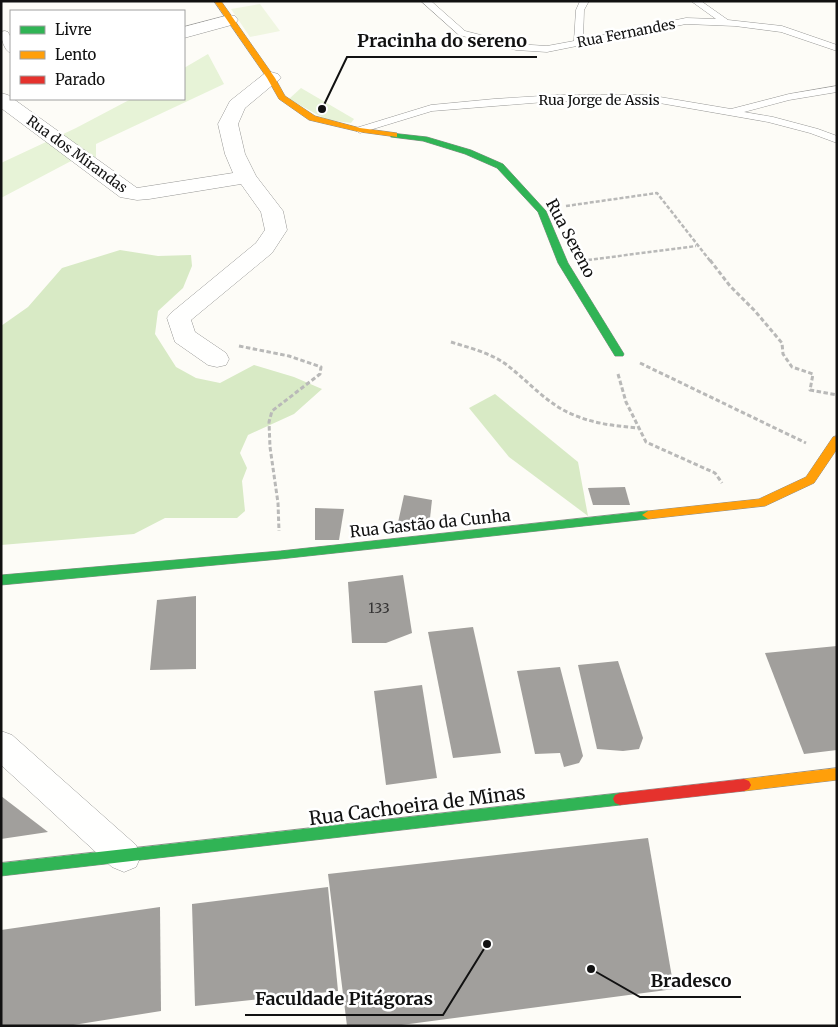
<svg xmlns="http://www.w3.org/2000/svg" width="838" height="1027" viewBox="0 0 838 1027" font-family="Merriweather,serif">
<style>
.green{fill:#e7f3d7}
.forest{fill:#d8eac5}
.pitch{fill:#f0f6e1}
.building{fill:#a19f9c}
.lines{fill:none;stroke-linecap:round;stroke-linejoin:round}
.lane-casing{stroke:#979795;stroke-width:1}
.street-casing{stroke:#979795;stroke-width:1}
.fast-casing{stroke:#8e8d8b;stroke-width:1}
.slow-casing{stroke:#8e8d8b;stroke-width:1}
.jam-casing{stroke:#8e8d8b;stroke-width:1}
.path-far1{stroke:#b9b9b8;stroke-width:2.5;stroke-dasharray:4 2;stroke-linecap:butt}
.path{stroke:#b9b9b8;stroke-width:3;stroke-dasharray:4.5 2.5;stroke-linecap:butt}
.lane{fill:#fffffe;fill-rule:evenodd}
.street{fill:#fffffe;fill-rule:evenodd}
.fast{fill:#30b455;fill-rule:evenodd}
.slow{fill:#ff9f0a;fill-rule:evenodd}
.jam{fill:#e5322d;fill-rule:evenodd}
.labels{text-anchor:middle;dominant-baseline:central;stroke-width:5;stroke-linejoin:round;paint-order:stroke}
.far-street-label{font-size:14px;fill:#111;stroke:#fff}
.number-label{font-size:14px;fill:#353434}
.street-label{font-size:16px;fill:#111;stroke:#fff}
.near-street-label{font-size:19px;fill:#111;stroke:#fff}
.leader{fill:none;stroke:#111;stroke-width:2}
.callout-dot{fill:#111;stroke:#fff;stroke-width:2}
.callout-label{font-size:18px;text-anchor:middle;font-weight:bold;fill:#111;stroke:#fff;stroke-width:5;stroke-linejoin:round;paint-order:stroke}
</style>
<rect width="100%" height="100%" fill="#fdfcf7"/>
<g class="green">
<path d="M 208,54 L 224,84 L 96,144 L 96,157 L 73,160 L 1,198 L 1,163 L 76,128 L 131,99 L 184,99 L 184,68 Z"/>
<path d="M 301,88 L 354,119 L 351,123 L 327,120 L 289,99 Z"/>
</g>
<g class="forest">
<path d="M 120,250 L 158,256 L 191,255 L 192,266 L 183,288 L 158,311 L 155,334 L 176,367 L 196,378 L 220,383 L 254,365 L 294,377 L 322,389 L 294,414 L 248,435 L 240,453 L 247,468 L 242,481 L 245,511 L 237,518 L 165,518 L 134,534 L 1,545 L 1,326 L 28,307 L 62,268 Z"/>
<path d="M 495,394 L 578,462 L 588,516 L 509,457 L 469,408 Z"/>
</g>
<path class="pitch" d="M 260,4 L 280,31 L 250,37 L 231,9 Z"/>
<g class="building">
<path d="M 625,487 L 630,505 L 593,505 L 588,488 Z"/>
<path d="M 404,495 L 432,500 L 429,527 L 397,527 Z"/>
<path d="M 315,508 L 344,509 L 339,540 L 315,540 Z"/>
<path d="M 403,575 L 412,633 L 386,643 L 352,643 L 348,582 Z"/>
<path d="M 196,596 L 196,669 L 150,670 L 157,600 Z"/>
<path d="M 473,627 L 501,753 L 453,758 L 428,632 Z"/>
<path d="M 837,646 L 837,750 L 804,754 L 765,653 Z"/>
<path d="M 618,661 L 643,738 L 639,749 L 623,751 L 597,749 L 578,665 Z"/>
<path d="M 560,667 L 583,756 L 579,763 L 564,767 L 560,753 L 535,754 L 517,671 Z"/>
<path d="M 422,685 L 437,778 L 386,785 L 374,691 Z"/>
<path d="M 1,796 L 48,832 L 1,839 Z"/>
<path d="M 648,838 L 674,989 L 394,1026 L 347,1026 L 328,874 Z"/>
<path d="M 328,887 L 338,991 L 195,1006 L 192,904 Z"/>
<path d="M 160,907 L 161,1011 L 67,1026 L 1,1026 L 1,930 Z"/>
</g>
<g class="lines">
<defs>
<g id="lane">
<path d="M 421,1 L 431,1 L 465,31 L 516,44 L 547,46 L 574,41 L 576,10 L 580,1 L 589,1 L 584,10 L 583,39 L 686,18 L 716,19 L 691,1 L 701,1 L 728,20 L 782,26 L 837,45 L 837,51 L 781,32 L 735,26 L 686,24 L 547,52 L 516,50 L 459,35 Z"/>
<path d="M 5,31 L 8,32 L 11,38 L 11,53 C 4,51 1,38 1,32 Z"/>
<path d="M 837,86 L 837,92 L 789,100 L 744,112 L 773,117 L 818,129 L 837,136 L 837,143 L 810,133 L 768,122 L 648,101 L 557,101 L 432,111 L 360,133 L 355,130 L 356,128 L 431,105 L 494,99 L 557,95 L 648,95 L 731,109 L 789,94 Z"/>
</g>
<g id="street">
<path d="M 229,15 L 235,16 L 238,20 L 235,24 L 184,38 L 184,27 Z"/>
<path d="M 271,72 L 278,74 L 281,78 L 245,108 L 238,124 L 245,154 L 256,176 L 283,211 L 287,230 L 272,253 L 191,320 L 195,332 L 226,353 L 229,359 L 226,365 L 217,367 L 208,365 L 175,342 L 167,318 L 171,313 L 256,243 L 265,230 L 261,212 L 241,184 L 149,199 L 137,200 L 120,197 L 1,108 L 1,93 L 8,95 L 137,188 L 233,173 L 225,154 L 218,124 L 230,101 L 264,74 Z"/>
<path d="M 1,731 L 12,735 L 136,845 L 141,856 L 136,867 L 124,872 L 112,867 L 1,765 Z"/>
</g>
<g id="fast">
<path d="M 391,133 L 427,137 L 471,150 L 503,164 L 546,211 L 568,263 L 624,354 L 623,356 L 615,356 L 558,263 L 538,212 L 497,168 L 465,154 L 423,141 L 391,137 Z"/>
<path d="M 648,511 L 654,515 L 648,519 L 280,559 L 1,585 L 1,575 L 280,551 Z"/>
<path d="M 620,793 L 625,795 L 627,799 L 625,803 L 620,805 L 1,876 L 1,863 Z"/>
</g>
<g id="slow">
<path d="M 214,1 L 221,1 L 275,78 L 285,96 L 315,116 L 360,128 L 397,133 L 397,137 L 360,132 L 309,120 L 279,99 L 267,78 Z"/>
<path d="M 837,436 L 837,449 L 814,483 L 765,506 L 648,519 L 642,515 L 648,511 L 759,499 L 806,477 L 833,437 Z"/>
<path d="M 837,768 L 837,780 L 744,791 L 739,789 L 737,785 L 739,781 L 744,779 Z"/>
</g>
<path id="jam" d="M 744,779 L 749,781 L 751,785 L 749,789 L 744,791 L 620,805 L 615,803 L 613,799 L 615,795 L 620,793 Z"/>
</defs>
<use href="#lane" class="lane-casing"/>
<use href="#street" class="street-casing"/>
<use href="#fast" class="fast-casing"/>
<use href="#slow" class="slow-casing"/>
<use href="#jam" class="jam-casing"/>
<g class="path-far1">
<path d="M 566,206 L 657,193 L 711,262"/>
<path d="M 588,260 L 696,246"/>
</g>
<g class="path">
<path d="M 710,260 L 730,286 L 755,311 L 782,343 L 783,354 L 792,367 L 813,374 L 810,390 L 837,395"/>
<path d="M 451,342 C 470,348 491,353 507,365 C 529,382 548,405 574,415 C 595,424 616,426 638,428"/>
<path d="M 239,346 L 289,356 L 321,367 L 320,374 L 272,411 L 269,422 L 270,447 L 278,503 L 279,531"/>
<path d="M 640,363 L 806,443"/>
<path d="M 618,374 L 626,402 L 646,442 L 715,473 L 722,483"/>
</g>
<use href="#lane" class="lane"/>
<use href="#street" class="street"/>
<use href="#fast" class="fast"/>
<use href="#slow" class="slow"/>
<use href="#jam" class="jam"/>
</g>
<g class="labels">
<g class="far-street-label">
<text transform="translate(626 33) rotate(-11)">Rua Fernandes</text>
<text x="599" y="100">Rua Jorge de Assis</text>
<text transform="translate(77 154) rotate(36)">Rua dos Mirandas</text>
</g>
<g class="number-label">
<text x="379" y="608">133</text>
</g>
<g class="street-label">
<text transform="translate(571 238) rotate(62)">Rua Sereno</text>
<text transform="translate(430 523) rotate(-6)">Rua Gastão da Cunha</text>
</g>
<g class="near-street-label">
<text transform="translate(417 805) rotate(-7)">Rua Cachoeira de Minas</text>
</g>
</g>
<path class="leader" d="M322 109L347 57H537M591 969L640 997H741M487 944L443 1015H245"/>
<g class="callout-dot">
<circle cx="322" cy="109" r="5"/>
<circle cx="591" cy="969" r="5"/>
<circle cx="487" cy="944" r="5"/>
</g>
<g class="callout-label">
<text x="442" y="47">Pracinha do sereno</text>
<text x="691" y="987">Bradesco</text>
<text x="344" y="1005">Faculdade Pitágoras</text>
</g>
<rect width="838" height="1027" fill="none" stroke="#111111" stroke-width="5"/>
<rect x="10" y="10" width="175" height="90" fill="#ffffff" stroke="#a0a0a0"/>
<rect x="20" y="26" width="25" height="8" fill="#30b455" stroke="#a0a0a0"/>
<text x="55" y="35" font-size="15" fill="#111111">Livre</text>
<rect x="20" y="51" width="25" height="8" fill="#ff9f0a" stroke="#a0a0a0"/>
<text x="55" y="60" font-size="15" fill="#111111">Lento</text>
<rect x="20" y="76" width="25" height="8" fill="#e5322d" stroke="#a0a0a0"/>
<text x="55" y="85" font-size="15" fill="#111111">Parado</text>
</svg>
